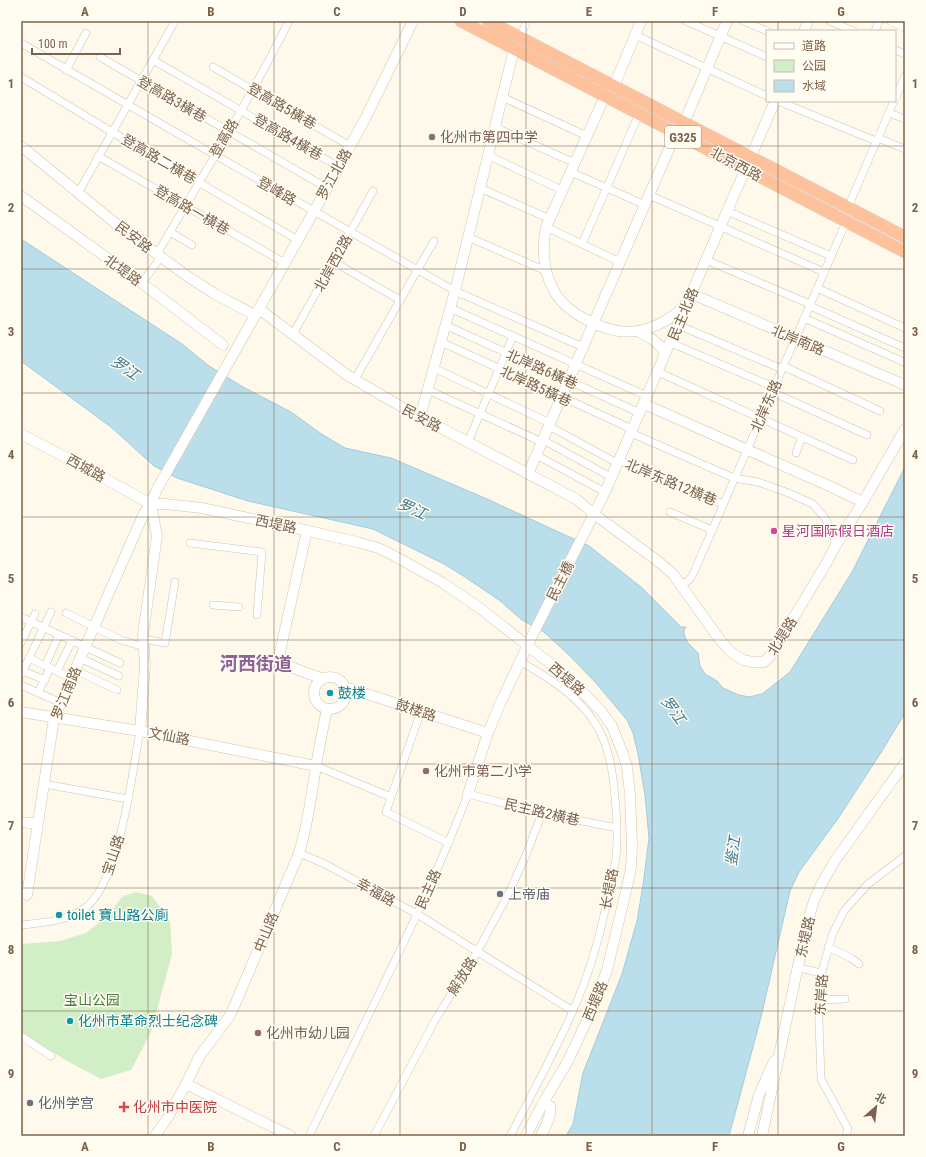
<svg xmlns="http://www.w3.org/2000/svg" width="926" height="1157" viewBox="0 0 926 1157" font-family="'Roboto Condensed','Noto Sans SC',sans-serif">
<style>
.green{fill:#d1eec6}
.water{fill:#bbdeeb;stroke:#a1ccdd}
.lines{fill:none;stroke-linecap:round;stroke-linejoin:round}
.street-casing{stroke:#d3c2ad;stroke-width:8}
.secondary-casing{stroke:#d6c4ab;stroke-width:11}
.highway-casing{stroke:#ddd6d0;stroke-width:13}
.street{stroke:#fff;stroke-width:7}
.secondary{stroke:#fff;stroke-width:10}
.highway{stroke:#fdc29c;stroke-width:12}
.grid{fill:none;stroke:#7c624a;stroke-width:1;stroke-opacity:0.55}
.education-dot{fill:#8d6e63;stroke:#fffcf2;stroke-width:1.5}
.hotel-dot{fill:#d1479c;stroke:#fffcf2;stroke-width:1.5}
.culture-dot{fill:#0f9aa8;stroke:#fffcf2;stroke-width:1.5}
.worship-dot{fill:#6b7280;stroke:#fffcf2;stroke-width:1.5}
.health-dot{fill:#e0444e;stroke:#fffcf2;stroke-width:1.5}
.labels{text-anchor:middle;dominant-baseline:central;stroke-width:3;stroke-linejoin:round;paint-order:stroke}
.shield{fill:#fffcf2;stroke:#a3907c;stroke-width:1}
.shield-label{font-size:13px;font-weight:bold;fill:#7c624a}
.street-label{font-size:14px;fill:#7c624a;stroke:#fffcf2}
.education-label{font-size:14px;fill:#785e54;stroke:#fffcf2;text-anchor:start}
.hotel-label{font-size:14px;fill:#b23c85;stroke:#fffcf2;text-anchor:start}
.culture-label{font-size:14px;fill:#0d838f;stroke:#fffcf2;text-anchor:start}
.worship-label{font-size:14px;fill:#5b616d;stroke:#fffcf2;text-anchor:start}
.park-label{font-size:14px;fill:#487d3d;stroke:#fffcf2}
.health-label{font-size:14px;fill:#be3a42;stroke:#fffcf2;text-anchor:start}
.water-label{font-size:15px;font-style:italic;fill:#417a91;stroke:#fffcf2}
.district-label{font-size:18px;font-weight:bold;fill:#8c6298;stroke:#fffcf2}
.neatline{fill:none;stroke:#7c624a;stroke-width:1.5}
.grid-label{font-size:13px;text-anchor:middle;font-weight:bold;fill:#7c624a}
</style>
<rect width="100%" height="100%" fill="#fef9ea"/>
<path class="green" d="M 136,892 L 152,896 L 170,920 L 172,954 L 151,1032 L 131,1070 L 101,1079 L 69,1062 L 21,1033 L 21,944 L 60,941 L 86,933 L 108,916 L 122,897 Z"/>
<path class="water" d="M 21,239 L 182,344 L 209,366 L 243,387 L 291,412 L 320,433 L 345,448 L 391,458 L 487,499 L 589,546 L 641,587 L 681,627 L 686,627 L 684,630 L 684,634 L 687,642 L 698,653 L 700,666 L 705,674 L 717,681 L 723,688 L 739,695 L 749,697 L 762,694 L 790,672 L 852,572 L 905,467 L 905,713 L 880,754 L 839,817 L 799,872 L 790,891 L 761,1017 L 729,1136 L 566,1136 L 573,1124 L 583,1073 L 622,974 L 637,921 L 643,885 L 649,838 L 645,795 L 638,754 L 633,733 L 627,720 L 596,683 L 569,655 L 544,632 L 522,620 L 499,600 L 465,577 L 444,564 L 373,529 L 248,501 L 177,478 L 154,466 L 111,427 L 21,361 Z"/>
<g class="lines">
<defs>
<g id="street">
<path d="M 686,21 L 767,57"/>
<path d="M 743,21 L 767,31"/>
<path d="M 830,21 L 853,31"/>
<path d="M 890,21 L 905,28"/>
<path d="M 875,31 L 879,21"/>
<path d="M 635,35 L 767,96"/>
<path d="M 520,37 L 527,21"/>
<path d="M 21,43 L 215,155 L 455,291 L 583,347"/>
<path d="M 895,50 L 905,54"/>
<path d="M 100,57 L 327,188"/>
<path d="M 153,60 L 339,167"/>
<path d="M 213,67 L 350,146"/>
<path d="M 66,70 L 86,33"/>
<path d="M 21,77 L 112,132 L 298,240"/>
<path d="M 502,97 L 587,136"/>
<path d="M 895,99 L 905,76"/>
<path d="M 778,101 L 876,141"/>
<path d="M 889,113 L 905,119"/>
<path d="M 494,127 L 575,163"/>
<path d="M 878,138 L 905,149"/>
<path d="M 487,155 L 562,190"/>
<path d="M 98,156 L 285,263"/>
<path d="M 571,172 L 645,205"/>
<path d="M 480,188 L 550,219"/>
<path d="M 78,193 L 175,21"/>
<path d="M 649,195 L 824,272"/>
<path d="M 848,207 L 894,101"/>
<path d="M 727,211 L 831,256"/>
<path d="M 546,227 L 620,262"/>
<path d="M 170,232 L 192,245"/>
<path d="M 468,237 L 546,271"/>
<path d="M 582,244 L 639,114"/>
<path d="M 157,254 C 202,177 249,101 289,21"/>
<path d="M 706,260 L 810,304"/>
<path d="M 334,262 L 400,300"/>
<path d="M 142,283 L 161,257"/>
<path d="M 817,288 L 905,328"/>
<path d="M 810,306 L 905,348"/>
<path d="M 450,308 L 647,396"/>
<path d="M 804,318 L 904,362"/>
<path d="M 445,325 L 640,413"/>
<path d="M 678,325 L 782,369"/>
<path d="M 293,334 L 373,191"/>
<path d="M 441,342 L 632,429"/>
<path d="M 671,343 L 774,387"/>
<path d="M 783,366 L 880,411"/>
<path d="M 434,368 L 550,423"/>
<path d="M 658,372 L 853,460"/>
<path d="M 355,379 L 434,241"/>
<path d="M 428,390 L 542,442"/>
<path d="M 772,392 L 867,435"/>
<path d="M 549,426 L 617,463"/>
<path d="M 631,433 L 734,478 L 758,482 L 786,492 L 813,504 L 825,518 L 831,529 L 836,545"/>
<path d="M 543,440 L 611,477"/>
<path d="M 468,442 L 513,336"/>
<path d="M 796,453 L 802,437"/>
<path d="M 536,455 L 605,492"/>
<path d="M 619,460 L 723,504"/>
<path d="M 670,512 L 712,530"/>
<path d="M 190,543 L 262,552 L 257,615"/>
<path d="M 680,583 C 688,584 691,578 694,572 L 846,222"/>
<path d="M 213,605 L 239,607"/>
<path d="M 66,613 L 121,640 L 144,647"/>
<path d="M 21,617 L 120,663"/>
<path d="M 143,639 L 165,643 L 175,582"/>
<path d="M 21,643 L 35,614"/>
<path d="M 29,658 L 71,678"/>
<path d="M 80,658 L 119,676"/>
<path d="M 45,666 L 59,635"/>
<path d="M 75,670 L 117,690"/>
<path d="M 23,671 L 45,680"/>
<path d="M 57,671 L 72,641"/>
<path d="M 21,675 L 51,612"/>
<path d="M 21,685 L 61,703"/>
<path d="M 38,693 L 50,668"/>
<path d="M 421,711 L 386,812 L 449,843"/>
<path d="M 316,766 L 391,797"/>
<path d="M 44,784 L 128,799"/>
<path d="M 299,853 L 325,864 L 417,914 L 573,1011"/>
<path d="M 21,925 C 41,923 68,921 85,908 C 120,882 132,773 140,731"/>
<path d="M 828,947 L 851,958 L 859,964"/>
<path d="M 804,969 L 821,973"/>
<path d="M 818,1000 L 845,999"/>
<path d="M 21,1036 L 51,1056"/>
<path d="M 309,1136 C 364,1023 423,911 468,794 L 542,813 L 617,828"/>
<path d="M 374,1136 L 434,1022 L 477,952 L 507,897 L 526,855 L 542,813"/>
<path d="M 510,1136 C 522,1114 533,1091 545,1069 C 555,1048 566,1028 575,1006 C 589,974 599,940 606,906 C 610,890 613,874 616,858 C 618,838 617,817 615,798 C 613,772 609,745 595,723 C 578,696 548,677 521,662"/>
<path d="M 846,1136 L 848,1129 L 821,1079 L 818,993 L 820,978 L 833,933 L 844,911 L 859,894 L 868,884 L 905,856"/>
</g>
<g id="secondary">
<path d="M 804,31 L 808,21"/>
<path d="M 614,86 L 641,21"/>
<path d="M 605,96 L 546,227 C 542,246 543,269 552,287 C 559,302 573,313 587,320 C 597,325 608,330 619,331 C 640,334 663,325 679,311 C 684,307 688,300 692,294 L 905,385"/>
<path d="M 684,123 L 727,21"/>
<path d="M 21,146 L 115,223 L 161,257 L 187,276 L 215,294 L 255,315"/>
<path d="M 21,196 L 142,283 L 223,345"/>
<path d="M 259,309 L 347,375 L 407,410 L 576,499 L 594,514 L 659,562 L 673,574 L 720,640 L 731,652 L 743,660 L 753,662 L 764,662 L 771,655 L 827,562 L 836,545 L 863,502 L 905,429"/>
<path d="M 637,331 C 649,337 658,341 665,353 L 663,358"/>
<path d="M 644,404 L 827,485 L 863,502"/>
<path d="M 420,417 L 455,291 L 514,49"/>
<path d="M 21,434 L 84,467 L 151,504"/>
<path d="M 528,474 L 676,133"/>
<path d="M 151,504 L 165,504 L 202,508 L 291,527 L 357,542 L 378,548 L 389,553 L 443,583 L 477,606 L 556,668 L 580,689 L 601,711 L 612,726 L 623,754 L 627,767 L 630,794 L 632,846 L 631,868 L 627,887 L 607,970 L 594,1005 L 568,1061 L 543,1103 L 526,1136"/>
<path d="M 307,530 L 280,652 L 280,659 L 285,665 L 323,679"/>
<circle cx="330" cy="693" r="16"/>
<path d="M 345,687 L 488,733"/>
<path d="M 21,712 L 140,731 L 316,766"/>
<path d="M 140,731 L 145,666 L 143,634 L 157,536 L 151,504 L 156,491 L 339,167 L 365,119 L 413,21"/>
<path d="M 468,794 L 488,733 L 499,706 L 532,636 L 605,492 L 775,101"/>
<path d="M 21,822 L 37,824"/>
<path d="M 27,895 L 54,718 L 144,513 L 151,504"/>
<path d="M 186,1084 L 291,1136"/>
<path d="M 155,1136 L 168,1117 L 186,1084 L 199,1057 L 229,1017 L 234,1007 L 299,853 C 308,825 311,796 316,767 C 319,747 323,728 327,709"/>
<path d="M 541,1136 C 545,1127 552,1116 550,1106 L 543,1103"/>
<path d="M 748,1136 L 759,1095 L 774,1061"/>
<path d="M 762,1136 L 802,947 L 811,910 L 814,901 L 822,883 L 834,862 L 905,763"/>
</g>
<g id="highway">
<path d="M 461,21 L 905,252"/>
<path d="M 488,21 L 905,237"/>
</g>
</defs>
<use href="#street" class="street-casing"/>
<use href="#secondary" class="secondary-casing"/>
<use href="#highway" class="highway-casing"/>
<use href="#street" class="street"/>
<use href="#secondary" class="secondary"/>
<use href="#highway" class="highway"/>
</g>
<path class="grid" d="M 148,21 L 148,1136M 274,21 L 274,1136M 400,21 L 400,1136M 526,21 L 526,1136M 652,21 L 652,1136M 778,21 L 778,31M 778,101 L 778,1136M 21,146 L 905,146M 21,269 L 905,269M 21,393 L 905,393M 21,517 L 905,517M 21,640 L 905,640M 21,764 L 905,764M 21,888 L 905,888M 21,1011 L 905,1011"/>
<g class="education-dot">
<circle cx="432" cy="137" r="4"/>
<circle cx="426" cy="771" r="4"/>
<circle cx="258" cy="1033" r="4"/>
</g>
<circle class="hotel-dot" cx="774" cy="531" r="4"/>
<g class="culture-dot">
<circle cx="330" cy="693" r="4"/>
<circle cx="59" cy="915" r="4"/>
<circle cx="70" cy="1021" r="4"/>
</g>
<g class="worship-dot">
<circle cx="500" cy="894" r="4"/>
<circle cx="30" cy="1103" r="4"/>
</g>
<path class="health-dot" d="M122 1101h4v4h4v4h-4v4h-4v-4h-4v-4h4z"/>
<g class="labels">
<rect class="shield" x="665" y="126" width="36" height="22" rx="3"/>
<g class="shield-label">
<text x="683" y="137">G325</text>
</g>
<g class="street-label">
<text transform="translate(172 99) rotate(30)">登高路3橫巷</text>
<text transform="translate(282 106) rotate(30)">登高路5橫巷</text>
<text transform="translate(288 137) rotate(30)">登高路4橫巷</text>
<text transform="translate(224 138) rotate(-60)">登高路</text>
<text transform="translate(159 159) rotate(30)">登高路二横巷</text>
<text transform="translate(736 164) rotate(28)">北京西路</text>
<text transform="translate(334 174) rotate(-61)">罗江北路</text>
<text transform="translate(277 191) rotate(30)">登峰路</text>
<text transform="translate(192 210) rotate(30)">登高路一横巷</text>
<text transform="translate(134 237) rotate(37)">民安路</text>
<text transform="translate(333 263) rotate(-61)">北岸西2路</text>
<text transform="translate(123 270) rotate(36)">北堤路</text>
<text transform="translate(683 314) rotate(-67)">民主北路</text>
<text transform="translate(798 340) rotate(23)">北岸南路</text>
<text transform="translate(542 369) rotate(24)">北岸路6橫巷</text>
<text transform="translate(536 386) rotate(25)">北岸路5橫巷</text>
<text transform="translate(766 406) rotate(-66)">北岸东路</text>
<text transform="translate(422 418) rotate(28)">民安路</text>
<text transform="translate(86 468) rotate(29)">西城路</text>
<text transform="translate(671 482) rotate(23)">北岸东路12横巷</text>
<text transform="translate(276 524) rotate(12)">西堤路</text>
<text transform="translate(560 581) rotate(-63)">民主橋</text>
<text transform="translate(782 636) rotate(-58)">北堤路</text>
<text transform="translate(567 679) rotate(41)">西堤路</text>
<text transform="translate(66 693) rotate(-68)">罗江南路</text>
<text transform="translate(416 710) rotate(18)">鼓楼路</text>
<text transform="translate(169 736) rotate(11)">文仙路</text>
<text transform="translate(542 812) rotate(13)">民主路2横巷</text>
<text transform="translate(113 855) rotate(-72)">宝山路</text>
<text transform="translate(428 889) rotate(-66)">民主路</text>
<text transform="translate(609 889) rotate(-79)">长堤路</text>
<text transform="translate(376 892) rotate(29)">幸福路</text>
<text transform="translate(266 932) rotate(-68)">中山路</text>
<text transform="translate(805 937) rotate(-77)">东堤路</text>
<text transform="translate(462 976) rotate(-58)">解放路</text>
<text transform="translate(821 995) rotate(-86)">东岸路</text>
<text transform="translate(595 1001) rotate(-68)">西堤路</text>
</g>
<g class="education-label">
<text x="440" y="137">化州市第四中学</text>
<text x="434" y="771">化州市第二小学</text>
<text x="266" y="1033">化州市幼儿园</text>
</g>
<g class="hotel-label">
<text x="782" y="531">星河国际假日酒店</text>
</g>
<g class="culture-label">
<text x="338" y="693">鼓楼</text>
<text x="67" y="915">toilet 寶山路公廁</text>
<text x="78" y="1021">化州市革命烈士纪念碑</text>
</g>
<g class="worship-label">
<text x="508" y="894">上帝庙</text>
<text x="38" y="1103">化州学宫</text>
</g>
<g class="park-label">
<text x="92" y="1000">宝山公园</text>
</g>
<g class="health-label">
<text x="133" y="1107">化州市中医院</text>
</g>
<g class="water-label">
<text transform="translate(125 368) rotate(34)">罗江</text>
<text transform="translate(412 509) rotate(24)">罗江</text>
<text transform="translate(673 710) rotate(54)">罗江</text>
<text transform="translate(733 851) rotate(-82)">鉴江</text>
</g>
<g class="district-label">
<text x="256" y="663">河西街道</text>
</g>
</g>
<rect width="926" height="1157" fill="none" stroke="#fffcf2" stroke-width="44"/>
<rect x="766" y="30" width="130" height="72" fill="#fffcf2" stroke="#cbbeaf"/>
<rect x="774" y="43" width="20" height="6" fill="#ffffff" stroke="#cbbeaf"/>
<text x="802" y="50" font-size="12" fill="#7c624a">道路</text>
<rect x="774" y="60" width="20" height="12" fill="#d1eec6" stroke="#cbbeaf"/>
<text x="802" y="70" font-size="12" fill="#7c624a">公园</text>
<rect x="774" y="80" width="20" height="12" fill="#bbdeeb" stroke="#cbbeaf"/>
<text x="802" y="90" font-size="12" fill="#7c624a">水域</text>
<g transform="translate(876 1107) rotate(28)" stroke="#fffcf2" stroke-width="3" paint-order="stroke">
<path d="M0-3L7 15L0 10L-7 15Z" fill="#7c624a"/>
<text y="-6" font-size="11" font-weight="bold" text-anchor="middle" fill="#7c624a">北</text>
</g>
<path d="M32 48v6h88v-6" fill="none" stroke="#7c624a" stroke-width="2"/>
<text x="38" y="48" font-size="12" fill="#7c624a" stroke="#fffcf2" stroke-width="3" paint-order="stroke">100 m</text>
<rect x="22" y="22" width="882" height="1113" class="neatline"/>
<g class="grid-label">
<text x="85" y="16">A</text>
<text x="211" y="16">B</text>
<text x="337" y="16">C</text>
<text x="463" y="16">D</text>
<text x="589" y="16">E</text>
<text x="715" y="16">F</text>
<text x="841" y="16">G</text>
<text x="11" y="88">1</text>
<text x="915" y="88">1</text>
<text x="11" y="212">2</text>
<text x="915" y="212">2</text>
<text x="11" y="336">3</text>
<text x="915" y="336">3</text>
<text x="11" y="459">4</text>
<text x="915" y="459">4</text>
<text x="11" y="583">5</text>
<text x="915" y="583">5</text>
<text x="11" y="707">6</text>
<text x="915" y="707">6</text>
<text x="11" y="830">7</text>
<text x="915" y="830">7</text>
<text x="11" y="954">8</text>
<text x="915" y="954">8</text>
<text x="11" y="1078">9</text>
<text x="915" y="1078">9</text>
<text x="85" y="1151">A</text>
<text x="211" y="1151">B</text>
<text x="337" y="1151">C</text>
<text x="463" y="1151">D</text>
<text x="589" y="1151">E</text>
<text x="715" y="1151">F</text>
<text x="841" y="1151">G</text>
</g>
</svg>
